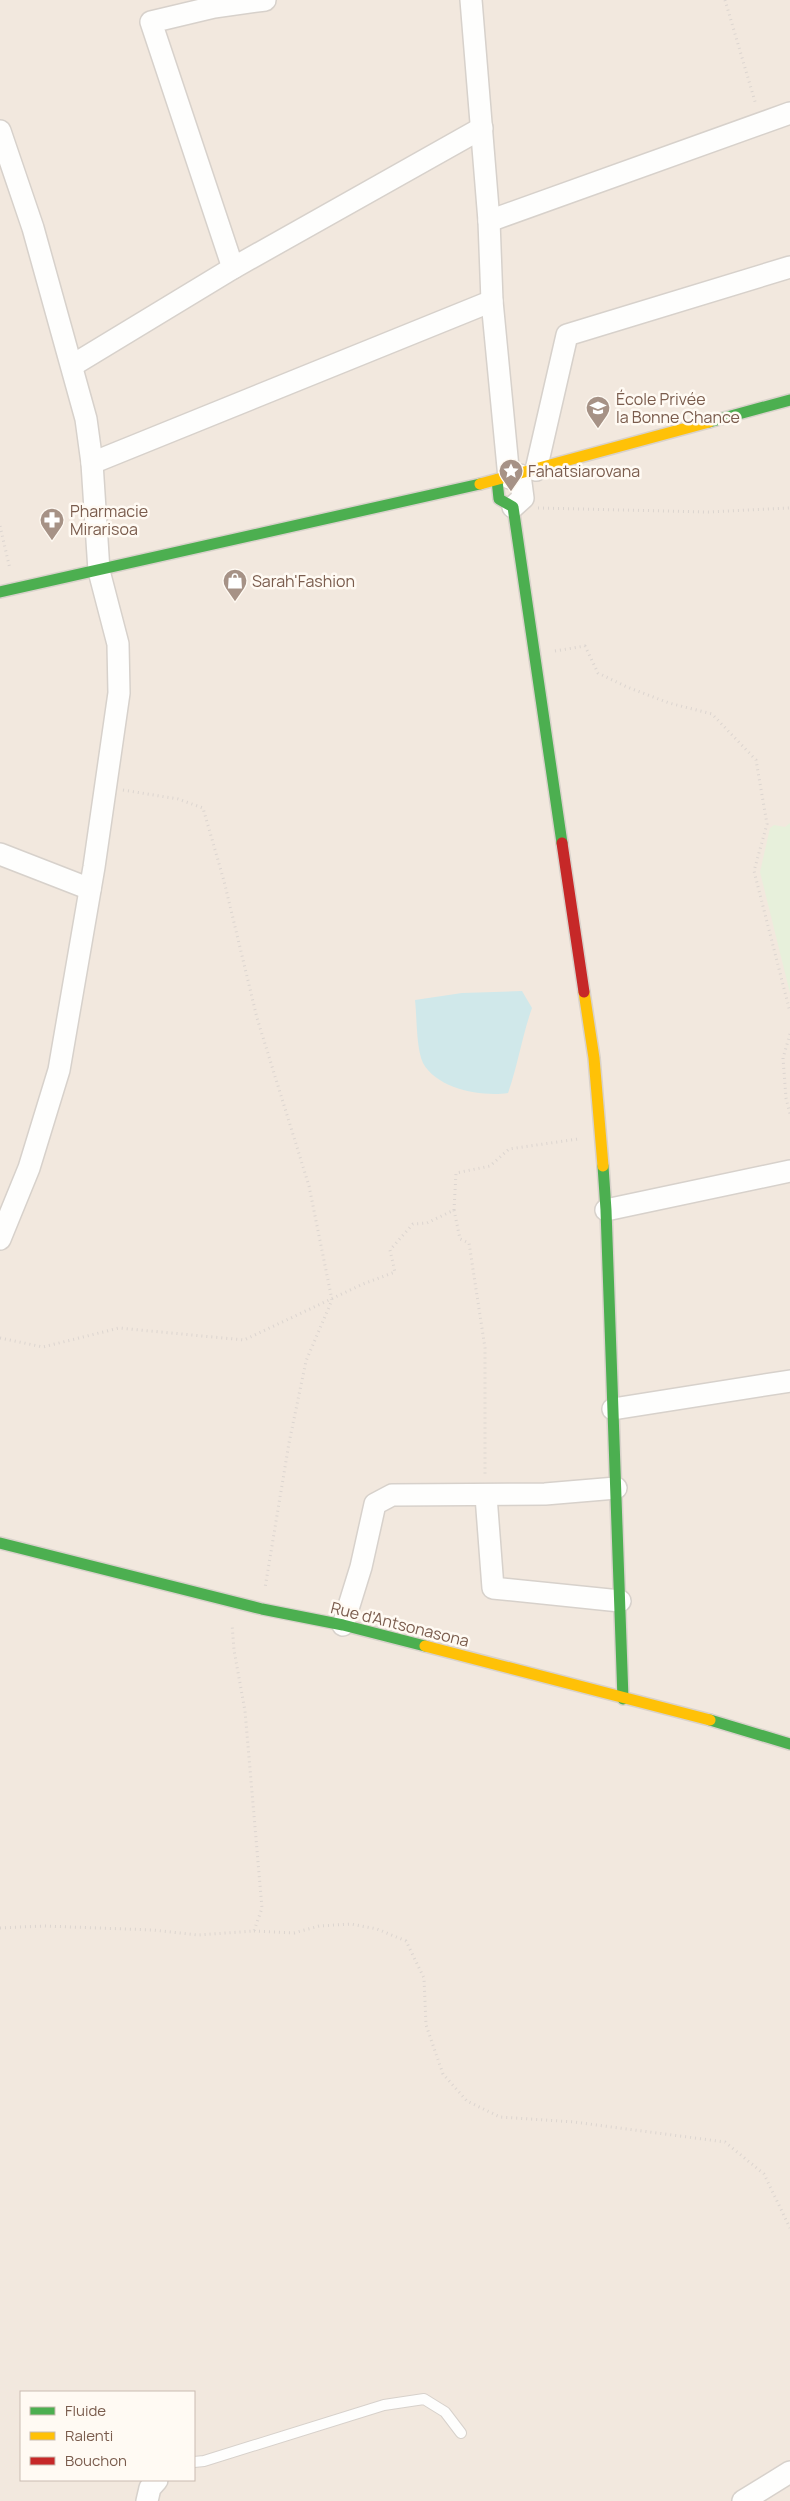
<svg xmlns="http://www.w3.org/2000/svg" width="790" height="2501" viewBox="0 0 790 2501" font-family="Manrope,sans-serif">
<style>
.residential{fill:#f2e8de;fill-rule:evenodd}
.green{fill:#e7f0db}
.water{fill:#d0e8ea}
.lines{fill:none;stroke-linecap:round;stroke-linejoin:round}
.lane-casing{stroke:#d7d1cb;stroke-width:12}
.street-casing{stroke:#d7d1cb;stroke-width:24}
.fast-casing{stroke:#d9d2cb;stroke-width:14}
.slow-casing{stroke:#d9d2cb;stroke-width:14}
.jam-casing{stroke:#d9d2cb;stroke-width:14}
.path{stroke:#dcd5d0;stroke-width:3;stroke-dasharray:1 4;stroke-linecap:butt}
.lane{stroke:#fefefd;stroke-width:10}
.street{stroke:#fefefd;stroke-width:21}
.fast{stroke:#4caf50;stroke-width:11}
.slow{stroke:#ffc107;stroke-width:11}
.jam{stroke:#c62828;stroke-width:11}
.labels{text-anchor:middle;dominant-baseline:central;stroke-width:5;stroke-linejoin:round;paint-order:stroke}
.poi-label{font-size:16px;fill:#7a5c4d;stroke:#fffaf3;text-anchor:start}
.street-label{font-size:16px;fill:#7a5c4d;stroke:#fffaf3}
</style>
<rect width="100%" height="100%" fill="#f9f5f0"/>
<path class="residential" d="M 0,0 L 790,0 L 790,2501 L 0,2501 ZM 21,2392 L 194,2392 L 194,2480 L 21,2480 Z"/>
<path class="green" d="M 790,823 L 790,993 L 760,872 L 770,828 L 774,825 L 785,827 Z"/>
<path class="water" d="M 522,991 L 532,1008 C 522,1036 518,1065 508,1093 C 482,1097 437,1089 423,1063 C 416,1048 417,1017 415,1000 L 462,993 Z"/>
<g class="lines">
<defs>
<path id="lane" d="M 194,2462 L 204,2461 L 384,2405 L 424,2399 L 445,2412 L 461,2433"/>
<g id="street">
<path d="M 471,0 L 489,221 L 492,301 L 509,478"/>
<path d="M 0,131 L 33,228 L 86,419 L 92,463 L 99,571 L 118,644 L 119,693 L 94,867 L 59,1070 L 29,1168 L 0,1239"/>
<path d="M 489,221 L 790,113"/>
<path d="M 233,268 L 151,22 L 214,7 L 265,0"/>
<path d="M 73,365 L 233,268 L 482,128"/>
<path d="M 92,463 L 492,301"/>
<path d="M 536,470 L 567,335 L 790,267"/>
<path d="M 513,507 L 523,498 L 520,475"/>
<path d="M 0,854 L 90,889"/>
<path d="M 606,1210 L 790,1171"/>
<path d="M 613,1409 L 790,1381"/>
<path d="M 486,1496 L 493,1588 L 620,1601"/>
<path d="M 343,1625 L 361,1567 L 375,1504 L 392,1495 L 545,1494 L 616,1488"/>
<path d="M 147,2501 L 150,2488 L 157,2480"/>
<path d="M 743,2501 L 790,2472"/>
</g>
<g id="fast">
<path d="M 709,422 L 790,400"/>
<path d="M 497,480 L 499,499 L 513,507 L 562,843"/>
<path d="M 0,592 L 480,484"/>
<path d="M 603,1166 L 606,1210 L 623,1699"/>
<path d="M 0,1543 L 262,1609 L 343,1625 L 425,1646"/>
<path d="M 710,1720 L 790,1744"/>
</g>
<g id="slow">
<path d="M 480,484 L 709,422"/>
<path d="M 584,992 L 594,1058 L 603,1166"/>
<path d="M 425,1646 L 710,1720"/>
</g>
<path id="jam" d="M 562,843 L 584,992"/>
</defs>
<use href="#lane" class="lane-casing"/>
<use href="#street" class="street-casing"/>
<use href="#fast" class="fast-casing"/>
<use href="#slow" class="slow-casing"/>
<use href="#jam" class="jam-casing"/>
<g class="path">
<path d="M 725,0 L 756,105"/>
<path d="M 538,508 L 708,512 L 790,508"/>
<path d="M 0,526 L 10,569"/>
<path d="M 555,651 L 585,646 L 598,673 L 627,687 L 669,703 L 712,714 L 756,760 L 767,824 L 754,871 L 790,1012"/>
<path d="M 123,790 L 178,799 L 203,808 L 224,881 L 257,1018 L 309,1186 L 332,1300 L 306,1361 L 289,1443 L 265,1588"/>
<path d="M 790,1034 L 783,1058 L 786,1098 L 790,1114"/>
<path d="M 454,1210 L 456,1173 L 490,1166 L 509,1149 L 578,1139"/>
<path d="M 0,1338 L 43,1347 L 119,1328 L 244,1340 L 363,1284 L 395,1272 L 390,1250 L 413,1224 L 427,1223 L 454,1210 L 460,1239 L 469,1243 L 485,1348 L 485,1476"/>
<path d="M 0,1928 L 44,1926 L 153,1930 L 198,1935 L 254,1931 L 262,1908 L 245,1711 L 234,1650 L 232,1624"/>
<path d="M 254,1931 L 294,1933 L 319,1926 L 351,1924 L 377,1929 L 406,1941 L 424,1978 L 426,2025 L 443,2074 L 467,2101 L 500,2117 L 574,2122 L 725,2142 L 764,2174 L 790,2228"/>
</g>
<use href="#lane" class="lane"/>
<use href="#street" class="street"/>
<use href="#fast" class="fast"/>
<use href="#slow" class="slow"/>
<use href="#jam" class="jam"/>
</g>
<defs>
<symbol id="school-pin" viewBox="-11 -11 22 30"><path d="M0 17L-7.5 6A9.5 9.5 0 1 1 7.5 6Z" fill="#a69286" stroke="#fffaf3"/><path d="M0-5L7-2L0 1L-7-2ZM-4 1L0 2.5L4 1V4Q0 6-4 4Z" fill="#fff"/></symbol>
<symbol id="sight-pin" viewBox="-11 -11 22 30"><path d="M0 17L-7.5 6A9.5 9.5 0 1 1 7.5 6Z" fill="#a69286" stroke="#fffaf3"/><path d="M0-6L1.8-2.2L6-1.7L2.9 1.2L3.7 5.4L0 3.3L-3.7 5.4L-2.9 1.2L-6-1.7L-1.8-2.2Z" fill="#fff"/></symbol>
<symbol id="pharmacy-pin" viewBox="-11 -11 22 30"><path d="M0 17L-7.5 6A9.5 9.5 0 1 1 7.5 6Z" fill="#a69286" stroke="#fffaf3"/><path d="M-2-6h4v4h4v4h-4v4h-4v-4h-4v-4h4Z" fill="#fff"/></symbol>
<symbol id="shop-pin" viewBox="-11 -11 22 30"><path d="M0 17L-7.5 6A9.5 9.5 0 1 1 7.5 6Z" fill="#a69286" stroke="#fffaf3"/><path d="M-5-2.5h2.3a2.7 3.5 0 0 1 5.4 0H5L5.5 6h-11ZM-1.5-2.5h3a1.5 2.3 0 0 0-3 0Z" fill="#fff"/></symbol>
</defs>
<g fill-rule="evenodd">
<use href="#school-pin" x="584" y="394" width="28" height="38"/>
<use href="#sight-pin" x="497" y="457" width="28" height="38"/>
<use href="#pharmacy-pin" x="38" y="506" width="28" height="38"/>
<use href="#shop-pin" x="221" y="567" width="28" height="38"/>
</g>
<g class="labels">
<g class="poi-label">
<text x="616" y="399">École Privée<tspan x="616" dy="18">la Bonne Chance</tspan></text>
<text x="528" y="471">Fahatsiarovana</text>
<text x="70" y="511">Pharmacie<tspan x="70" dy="18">Mirarisoa</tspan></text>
<text x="252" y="581">Sarah'Fashion</text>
</g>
<g class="street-label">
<text transform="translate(400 1624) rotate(14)">Rue d'Antsonasona</text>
</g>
</g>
<rect x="20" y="2391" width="175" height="90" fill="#fffaf3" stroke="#cabbb1"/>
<rect x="30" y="2407" width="25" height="8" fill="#4caf50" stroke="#cabbb1"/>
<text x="65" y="2416" font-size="15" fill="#7a5c4d">Fluide</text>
<rect x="30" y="2432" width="25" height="8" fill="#ffc107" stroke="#cabbb1"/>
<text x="65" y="2441" font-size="15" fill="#7a5c4d">Ralenti</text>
<rect x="30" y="2457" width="25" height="8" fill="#c62828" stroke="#cabbb1"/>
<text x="65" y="2466" font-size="15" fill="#7a5c4d">Bouchon</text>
</svg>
